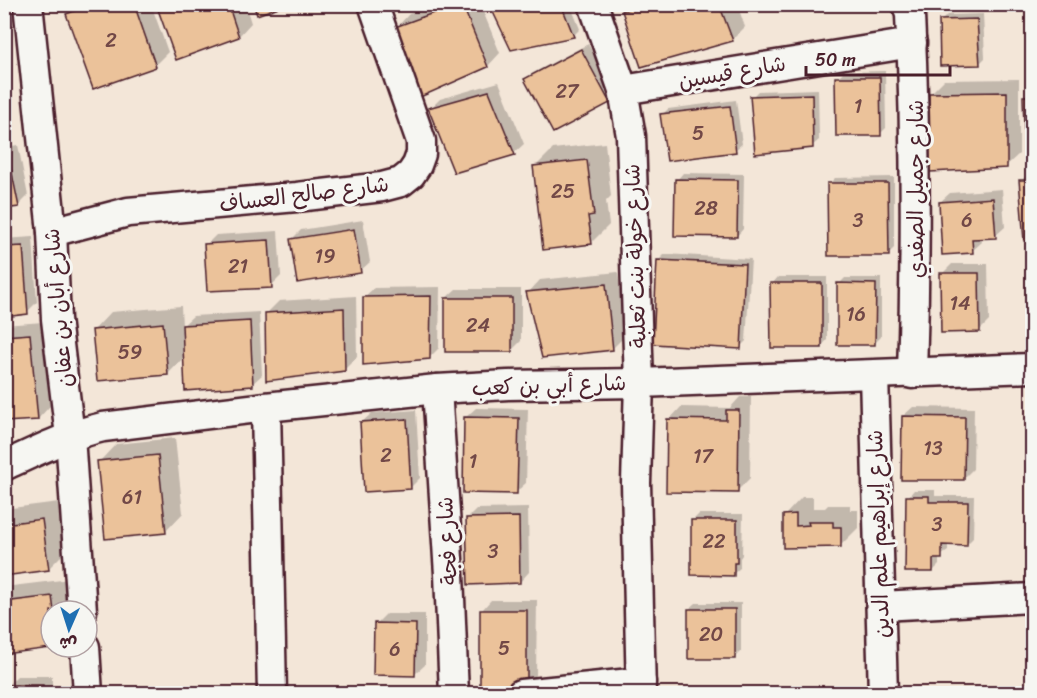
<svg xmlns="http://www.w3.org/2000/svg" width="1037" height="698" viewBox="0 0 1037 698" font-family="Sriracha,'Playpen Sans Arabic',sans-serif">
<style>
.shadow{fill:#0003}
.building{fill:#ebc29a;stroke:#4a1f2b;stroke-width:1.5}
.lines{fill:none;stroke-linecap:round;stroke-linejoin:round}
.minor-casing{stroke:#4a1f2b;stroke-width:33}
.minor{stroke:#f6f6f2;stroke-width:28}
.labels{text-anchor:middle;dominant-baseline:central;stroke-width:6;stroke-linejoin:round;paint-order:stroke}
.number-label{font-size:20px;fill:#724847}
.street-label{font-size:22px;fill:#4a1f2b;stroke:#f6f6f2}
</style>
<rect width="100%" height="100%" fill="#f3e6d8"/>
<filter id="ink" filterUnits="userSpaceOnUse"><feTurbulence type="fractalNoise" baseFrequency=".0167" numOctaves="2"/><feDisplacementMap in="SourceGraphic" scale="12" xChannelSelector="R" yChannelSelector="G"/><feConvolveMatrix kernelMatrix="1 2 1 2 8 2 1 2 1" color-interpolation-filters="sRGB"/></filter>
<g filter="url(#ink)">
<g class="shadow">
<path d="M 4,4 L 8,38 L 4,42 Z"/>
<path d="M 78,4 L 151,4 L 168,52 L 155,65 L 94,87 L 68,15 Z"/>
<path d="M 158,4 L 245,4 L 251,23 L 239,36 L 177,58 Z"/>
<path d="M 438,4 L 480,4 L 500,53 L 488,66 L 397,27 L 409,14 Z"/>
<path d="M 500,4 L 570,4 L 580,29 L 573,36 L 494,10 Z"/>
<path d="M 630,4 L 737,4 L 745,27 L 733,39 L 642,65 L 624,11 Z"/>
<path d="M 983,14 L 985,58 L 979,64 L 941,21 L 947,15 Z"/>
<path d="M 588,44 L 615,96 L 609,102 L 526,79 L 533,73 Z"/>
<path d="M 885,71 L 886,128 L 880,134 L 837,78 L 843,72 Z"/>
<path d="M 1019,79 L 1019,154 L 1006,166 L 931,93 L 944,80 Z"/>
<path d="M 499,82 L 524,144 L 514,153 L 430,109 L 440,99 Z"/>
<path d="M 818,89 L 819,140 L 812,146 L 752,97 L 758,91 Z"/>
<path d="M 1032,89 L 1032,157 L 1026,158 L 1025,97 Z"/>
<path d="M 736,100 L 742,144 L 735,150 L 662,115 L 668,109 Z"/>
<path d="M 605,143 L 611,196 L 606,201 L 609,225 L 591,243 L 535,167 L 553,149 Z"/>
<path d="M 18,145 L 28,196 L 18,206 L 4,207 L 4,147 Z"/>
<path d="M 1031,171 L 1032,171 L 1032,239 L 1026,240 L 1021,181 Z"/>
<path d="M 683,173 L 744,174 L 743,229 L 737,236 L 677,180 Z"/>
<path d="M 894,177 L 894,248 L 888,254 L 829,184 L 835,178 Z"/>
<path d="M 1002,189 L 1005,227 L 995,236 L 981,237 L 982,242 L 972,251 L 940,202 L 950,193 Z"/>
<path d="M 363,220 L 370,262 L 360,271 L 291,240 L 301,230 Z"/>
<path d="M 278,231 L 281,276 L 271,286 L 206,245 L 216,235 Z"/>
<path d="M 33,237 L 37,302 L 27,312 L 4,315 L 4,239 Z"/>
<path d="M 665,254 L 751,259 L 746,341 L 740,347 L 659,260 Z"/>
<path d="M 952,264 L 988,264 L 989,321 L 979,331 L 942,274 Z"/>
<path d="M 618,272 L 625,336 L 612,349 L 528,293 L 540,280 Z"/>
<path d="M 778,277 L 827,277 L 827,340 L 821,347 L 772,284 Z"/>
<path d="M 845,278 L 881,278 L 881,337 L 875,343 L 839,284 Z"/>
<path d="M 440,287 L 439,348 L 430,357 L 364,297 L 374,288 Z"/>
<path d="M 456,289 L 521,289 L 521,341 L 511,351 L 446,298 Z"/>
<path d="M 356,296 L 357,357 L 344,370 L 266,314 L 279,301 Z"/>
<path d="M 181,306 L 182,326 L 193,316 L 259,312 L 262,375 L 252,384 L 185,356 L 168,374 L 94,330 L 111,312 Z"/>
<path d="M 43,322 L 50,406 L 38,419 L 4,421 L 4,325 Z"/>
<path d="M 740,397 L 751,397 L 750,478 L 737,491 L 669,420 L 681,407 L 730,408 Z"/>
<path d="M 913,407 L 974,408 L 973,469 L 963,479 L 903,416 Z"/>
<path d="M 476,408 L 528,409 L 526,483 L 516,492 L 466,417 Z"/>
<path d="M 416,410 L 420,478 L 410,488 L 362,422 L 372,413 Z"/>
<path d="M 175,438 L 183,513 L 166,531 L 99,462 L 116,444 Z"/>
<path d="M 914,490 L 935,490 L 935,496 L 974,496 L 973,538 L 967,544 L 948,544 L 948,551 L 939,557 L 939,565 L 933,571 L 908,497 Z"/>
<path d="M 802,497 L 813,497 L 813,508 L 825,508 L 828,505 L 850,505 L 850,510 L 858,510 L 858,528 L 840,546 L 785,546 L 785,515 Z"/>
<path d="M 59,502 L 66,551 L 48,569 L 4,575 L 4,509 Z"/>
<path d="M 528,508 L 529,572 L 520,582 L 467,519 L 477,509 Z"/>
<path d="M 699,514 L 743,514 L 742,555 L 740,558 L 740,568 L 733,574 L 693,520 Z"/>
<path d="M 70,579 L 74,611 L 51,611 L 51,647 L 4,653 L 4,587 Z"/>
<path d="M 491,600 L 537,600 L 536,675 L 527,684 L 482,610 Z"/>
<path d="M 696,603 L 741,603 L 741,651 L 734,658 L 689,609 Z"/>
<path d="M 386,614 L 425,614 L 425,665 L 415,674 L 376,624 Z"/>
<path d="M 17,676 L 52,676 L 52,694 L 7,694 L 7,686 Z"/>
</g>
<g class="building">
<path d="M 94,4 L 134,4 L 156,67 L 93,89 L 66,14 Z"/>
<path d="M 156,4 L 228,4 L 239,37 L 176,60 Z"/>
<path d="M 253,4 L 287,4 L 257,15 Z"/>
<path d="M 391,4 L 411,4 L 394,11 Z"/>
<path d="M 458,4 L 462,4 L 488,67 L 418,98 L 395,27 Z"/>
<path d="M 509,4 L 561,4 L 574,37 L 511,50 L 492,10 Z"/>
<path d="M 643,4 L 719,4 L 733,41 L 641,67 L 622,11 Z"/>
<path d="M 977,19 L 980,65 L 940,66 L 939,20 Z"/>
<path d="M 581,49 L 610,103 L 553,133 L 524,79 Z"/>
<path d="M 835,77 L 880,77 L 881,136 L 836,136 Z"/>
<path d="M 489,91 L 515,155 L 454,173 L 428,108 Z"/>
<path d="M 1007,92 L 1007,168 L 930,172 L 929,93 Z"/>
<path d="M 812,94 L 813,148 L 755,154 L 750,96 Z"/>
<path d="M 1023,96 L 1032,96 L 1032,159 L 1025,159 Z"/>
<path d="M 730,106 L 736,152 L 667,161 L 660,114 Z"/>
<path d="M 4,154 L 8,154 L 19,207 L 4,209 Z"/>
<path d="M 587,160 L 594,215 L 588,216 L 592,244 L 543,250 L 533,166 Z"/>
<path d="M 675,179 L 738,180 L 737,237 L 674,236 Z"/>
<path d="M 1019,180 L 1032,180 L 1032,241 L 1024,241 Z"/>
<path d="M 827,183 L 888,183 L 889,256 L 828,256 Z"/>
<path d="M 993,198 L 996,238 L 972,239 L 973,253 L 942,255 L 939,202 Z"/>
<path d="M 354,229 L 361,273 L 297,283 L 290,239 Z"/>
<path d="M 269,240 L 272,288 L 207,291 L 204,244 Z"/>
<path d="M 23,246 L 28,314 L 4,317 L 4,247 Z"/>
<path d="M 657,260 L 745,264 L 741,349 L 653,344 Z"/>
<path d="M 940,273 L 979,273 L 980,332 L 941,333 Z"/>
<path d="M 770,283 L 822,283 L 822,348 L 771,348 Z"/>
<path d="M 837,283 L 876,284 L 875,345 L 837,345 Z"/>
<path d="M 606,284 L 613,350 L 542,358 L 526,292 Z"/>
<path d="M 431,296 L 430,359 L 363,365 L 363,297 Z"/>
<rect x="445" y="298" width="67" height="54"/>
<path d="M 344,308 L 345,371 L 266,381 L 265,313 Z"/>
<path d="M 250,321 L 253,386 L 185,391 L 182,325 Z"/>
<path d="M 163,323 L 168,375 L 97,381 L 92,330 Z"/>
<path d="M 30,334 L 38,420 L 4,422 L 4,336 Z"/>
<path d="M 726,410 L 739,410 L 738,493 L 666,492 L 667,419 L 726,420 Z"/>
<path d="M 902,416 L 965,417 L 964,480 L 901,480 Z"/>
<path d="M 464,417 L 519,418 L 517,494 L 463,493 Z"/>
<path d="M 407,419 L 411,489 L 364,492 L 360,422 Z"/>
<path d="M 158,455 L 166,533 L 105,539 L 97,461 Z"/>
<path d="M 906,496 L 929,496 L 929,502 L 968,502 L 967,546 L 942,545 L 942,559 L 933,559 L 933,572 L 905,572 Z"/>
<path d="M 796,514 L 796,526 L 809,525 L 808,522 L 833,522 L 833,527 L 841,527 L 841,547 L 783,548 L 783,515 Z"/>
<path d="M 519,517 L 520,583 L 468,585 L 466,518 Z"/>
<path d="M 42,519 L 49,570 L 4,576 L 4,524 Z"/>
<path d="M 691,520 L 737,520 L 737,563 L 734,563 L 734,576 L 691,575 Z"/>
<path d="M 52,596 L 54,611 L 51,611 L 51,647 L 59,647 L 4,654 L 4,602 Z"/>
<rect x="688" y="609" width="47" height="50"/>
<rect x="480" y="610" width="47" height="76"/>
<path d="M 374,623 L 416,624 L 415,676 L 373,675 Z"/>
<path d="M 5,685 L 43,685 L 43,694 L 6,694 Z"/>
</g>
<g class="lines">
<defs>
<g id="minor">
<path d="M 28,4 L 52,232 L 56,319 L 70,436 L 82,611"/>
<path d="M 593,4 L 623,90 L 631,136 L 639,383 L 636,483 L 641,694"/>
<path d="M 907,4 L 910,15 C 916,135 916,254 912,374"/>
<path d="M 623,90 L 912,43"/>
<path d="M 52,232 L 128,212 L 297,197 L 382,187 L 401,182 L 411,174 L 417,165 L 421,154 L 421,141 L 373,4"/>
<path d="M 874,375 L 883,694"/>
<path d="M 437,389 L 449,574 L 454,694"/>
<path d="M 266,407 L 272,694"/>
<path d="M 4,466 C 36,451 68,435 103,427 L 266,407 L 437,389 L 508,385 L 639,383 L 1032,368"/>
<path d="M 881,606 L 1032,598"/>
<path d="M 85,647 L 88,694"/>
<path d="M 521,694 L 641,682"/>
</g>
</defs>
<use href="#minor" class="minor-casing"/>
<use href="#minor" class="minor"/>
</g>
</g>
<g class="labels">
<g class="number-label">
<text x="111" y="40">2</text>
<text x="567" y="91">27</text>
<text x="858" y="106">1</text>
<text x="698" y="133">5</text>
<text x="563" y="191">25</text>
<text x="706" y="208">28</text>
<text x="858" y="220">3</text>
<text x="967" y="220">6</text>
<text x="325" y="256">19</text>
<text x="238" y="266">21</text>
<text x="960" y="303">14</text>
<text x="856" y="314">16</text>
<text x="478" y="325">24</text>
<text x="130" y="352">59</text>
<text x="933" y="448">13</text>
<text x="386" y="455">2</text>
<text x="703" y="456">17</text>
<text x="473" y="461">1</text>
<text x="132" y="497">61</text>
<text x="937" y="524">3</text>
<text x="714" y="541">22</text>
<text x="493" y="551">3</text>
<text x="711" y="634">20</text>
<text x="504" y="648">5</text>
<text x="395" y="649">6</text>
</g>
<g class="street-label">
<text transform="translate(732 72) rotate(-10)">شارع قيسين</text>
<text transform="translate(915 189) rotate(-90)">شارع جميل الصفدي</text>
<text transform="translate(304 194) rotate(-7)">شارع صالح العساف</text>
<text transform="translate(635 256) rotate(-92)">شارع خولة بنت ثعلبة</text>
<text transform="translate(58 308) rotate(-95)">شارع أبان بن عفان</text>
<text transform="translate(549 385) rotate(-2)">شارع أبي بن كعب</text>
<text transform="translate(878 534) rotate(-92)">شارع إبراهيم علم الدين</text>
<text transform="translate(447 541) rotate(-93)">شارع فجة</text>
</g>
</g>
<rect width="1037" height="698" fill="none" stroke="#f6f6f2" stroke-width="24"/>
<rect x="12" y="12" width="1013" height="674" fill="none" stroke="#4a1f2b" stroke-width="2" filter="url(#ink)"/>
<g transform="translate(69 629) rotate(183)"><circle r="28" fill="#f6f6f2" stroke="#b1a0a2" stroke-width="1.5"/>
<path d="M0-4.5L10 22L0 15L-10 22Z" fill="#1f6fb2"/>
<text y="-9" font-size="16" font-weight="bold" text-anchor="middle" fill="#4a1f2b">ش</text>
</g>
<path d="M806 66v9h144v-9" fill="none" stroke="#4a1f2b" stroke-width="3"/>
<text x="815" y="66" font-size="18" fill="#4a1f2b" stroke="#f6f6f2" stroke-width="4.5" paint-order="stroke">50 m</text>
</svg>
